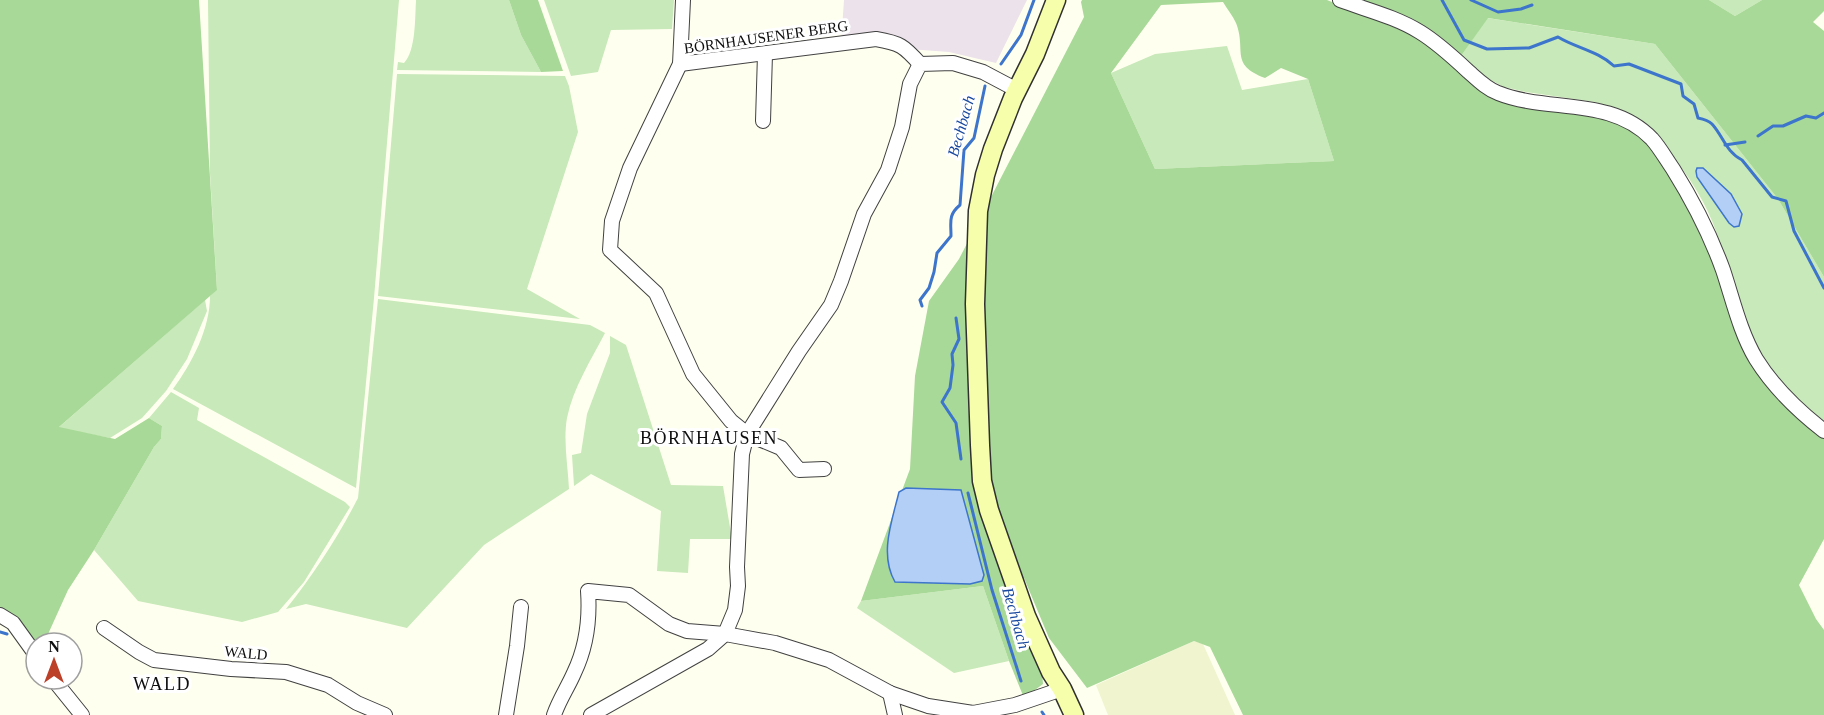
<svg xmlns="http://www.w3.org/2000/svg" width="1824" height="715" viewBox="0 0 1824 715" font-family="Georgia,serif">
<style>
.industrial{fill:#ece2eb}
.farmland{fill:#f0f4cf}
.green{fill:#c8e9b9}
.forest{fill:#a8d998;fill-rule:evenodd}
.water{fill:#b4cff5;stroke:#3c75cb;stroke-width:1.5}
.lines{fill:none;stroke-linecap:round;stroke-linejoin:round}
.stream{stroke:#3c75cb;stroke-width:3}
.street-casing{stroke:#414141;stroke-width:16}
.secondary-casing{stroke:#303030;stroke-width:21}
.street{stroke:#fff;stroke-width:14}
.secondary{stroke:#f6feab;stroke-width:18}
.labels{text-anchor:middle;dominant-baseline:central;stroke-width:6;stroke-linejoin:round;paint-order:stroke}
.street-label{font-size:15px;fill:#0e0e0e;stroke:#fff}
.water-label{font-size:16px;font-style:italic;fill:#19489e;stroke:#fff}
.quarter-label{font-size:18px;letter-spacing:1.5px;fill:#0e0e0e;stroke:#fff}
</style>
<rect width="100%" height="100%" fill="#ffffef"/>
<path class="industrial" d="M 844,0 L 1027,0 L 996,63 L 949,52 L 841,44 Z"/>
<path class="farmland" d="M 1194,641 L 1203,644 L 1235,715 L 1108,715 L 1096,685 Z"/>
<g class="green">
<path d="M 208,0 L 399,0 L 374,298 L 356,488 L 173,389 C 192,363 210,329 210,296 L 217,289 L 210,173 Z"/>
<path d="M 416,0 L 509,0 L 521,35 L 541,72 L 397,70 L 398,62 L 404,63 C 416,51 415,17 416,0 Z"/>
<path d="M 544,0 L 674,0 L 672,29 L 611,30 L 598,72 L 571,76 Z"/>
<path d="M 1709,0 L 1762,0 L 1735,16 Z"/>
<path d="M 1487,18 L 1655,44 L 1778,199 L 1824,277 L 1824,424 C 1801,405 1776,385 1761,358 C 1740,319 1732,276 1717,234 C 1707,204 1689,176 1669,152 C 1664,146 1660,139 1655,134 C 1638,118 1617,108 1595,102 L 1526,92 L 1504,87 L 1485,77 L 1461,56 Z"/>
<path d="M 1227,46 L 1242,90 L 1308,79 L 1334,161 L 1155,169 L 1111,73 L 1155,54 Z"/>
<path d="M 397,74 L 565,76 L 569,86 L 578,132 L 527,289 L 580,319 L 378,296 Z"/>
<path d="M 378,299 L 590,325 L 605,333 C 591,360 573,388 567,418 C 563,441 568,466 569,489 L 484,545 L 407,628 L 306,604 L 286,609 C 314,574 338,537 358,498 Z"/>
<path d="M 205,300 L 207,311 L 187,359 L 166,391 L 142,418 L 110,438 L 58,428 Z"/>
<path d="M 610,336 L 626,345 L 671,485 L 723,486 L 732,539 L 690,539 L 688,573 L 657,571 L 661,511 L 591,474 L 574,486 L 572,455 L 581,453 L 587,414 L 610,353 Z"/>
<path d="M 171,392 L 199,408 L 197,420 L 345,502 L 350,507 L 304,582 L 278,612 L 242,622 L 138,601 L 94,550 L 154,447 L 161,439 L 162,426 L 149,418 Z"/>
<path d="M 983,586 L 1009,661 L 954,673 L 857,608 L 861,601 Z"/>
</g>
<g class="forest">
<path d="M 0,0 L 199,0 L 217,290 L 59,427 L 115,439 L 149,418 L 162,426 L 161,439 L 154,447 L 94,550 L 68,590 L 44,643 L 36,643 L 0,607 Z"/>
<path d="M 509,0 L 538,0 L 563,71 L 541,72 L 521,35 Z"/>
<path d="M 1082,0 L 1327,0 L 1413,35 L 1427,43 L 1475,83 L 1624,123 L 1658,149 L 1699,222 L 1762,375 L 1824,433 L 1824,539 L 1799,585 L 1816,619 L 1824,630 L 1824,715 L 1243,715 L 1210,647 L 1194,641 L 1087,688 L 1049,638 L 1024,578 L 1006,583 L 1041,661 L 1043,684 L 1024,698 L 1009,661 L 983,586 L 861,601 L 910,469 L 915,376 L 929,301 L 959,259 L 1084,17 L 1081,2 ZM 1223,2 C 1227,9 1233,16 1236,23 C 1247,51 1229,64 1265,78 L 1281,68 L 1308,79 L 1334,161 L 1155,169 L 1111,73 L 1161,5 Z"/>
<path d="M 1355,0 L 1709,0 L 1735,16 L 1762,0 L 1824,0 L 1824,11 L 1813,22 L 1824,31 L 1824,277 L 1778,199 L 1655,44 L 1488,18 L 1461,56 Z"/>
</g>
<g class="water">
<path d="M 1697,168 L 1703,168 L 1731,194 L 1742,214 L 1739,226 L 1734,227 L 1729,223 L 1697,177 L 1696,171 Z"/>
<path d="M 906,488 L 961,490 L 984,575 L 982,581 L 970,584 L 895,582 C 879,554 892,521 899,492 Z"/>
</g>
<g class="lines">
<g class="stream">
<path d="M 1442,0 L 1464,40 L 1487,49 L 1529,48 L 1558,37 C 1576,48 1598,51 1614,66 L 1629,64 L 1681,84 L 1683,96 L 1694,104 L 1698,118 C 1703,119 1709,121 1712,124 C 1723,136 1726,152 1742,160 L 1772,197 L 1786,201 L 1794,231 L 1824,288"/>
<path d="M 1471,0 L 1498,12 L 1521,9 L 1532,5"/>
<path d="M 1001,64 L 1021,35 L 1034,0"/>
<path d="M 1758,136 L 1773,126 L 1783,126 L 1806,116 L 1816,118 L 1824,113"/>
<path d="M 1725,145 L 1745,142"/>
<path d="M 922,306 L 920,300 L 929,288 L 934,272 L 937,253 L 951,236 C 951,222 948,215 960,205 L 964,150 L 974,138 L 985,86"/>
<path d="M 956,318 L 959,339 L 952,354 L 953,365 L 950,388 L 942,402 L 956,423 L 961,459"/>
<path d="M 968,493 L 992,590 L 1021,681"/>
<path d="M 0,632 L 7,634"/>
<path d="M 1042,712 L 1044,715"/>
</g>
<defs>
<g id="street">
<path d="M 683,0 L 680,64 L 630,168 L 612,221 L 610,250 L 656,293 L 693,374 L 731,421 L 747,434 L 781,448 L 799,470 L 824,469"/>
<path d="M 1340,0 C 1367,10 1396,17 1420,32 C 1438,43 1454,58 1469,72 C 1478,80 1487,89 1498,93 C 1548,113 1611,96 1652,139 C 1660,148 1666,159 1673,169 C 1693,201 1710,234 1723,270 C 1733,300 1740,332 1756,359 C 1774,388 1797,410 1824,431"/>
<path d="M 680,64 L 876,39 C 900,43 904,46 920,64"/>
<path d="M 763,121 L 765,54"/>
<path d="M 0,615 L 13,623 L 36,655"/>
<path d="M 104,628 L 139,652 L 154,660 L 231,669 L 286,672 L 328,685 L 357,703 L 385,715"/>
<path d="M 53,679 L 82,715"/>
<path d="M 890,693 L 895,715"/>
<path d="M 506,715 L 517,646 L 521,607"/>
<path d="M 554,715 C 559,700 568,687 574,673 C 587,646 590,619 588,591 L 629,595 L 669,624 L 687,631 L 725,634 L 775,643 L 829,660 L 890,693 L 928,706 L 973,713 L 1015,705 L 1062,689"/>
<path d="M 591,715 L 708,649 L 725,634 L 735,610 L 738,586 L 737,567 L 742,454 L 747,434 L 799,351 L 831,305 L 841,281 L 864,214 L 888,170 L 902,127 L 910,84 L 920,64 L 953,63 L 983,72 L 1017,90"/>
</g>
<path id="secondary" d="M 1056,0 L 1035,54 L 1013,98 L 993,149 L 985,175 L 978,211 L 975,304 L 980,445 L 982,481 L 989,510 L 1026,616 L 1051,672 L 1062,689 L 1074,715"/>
</defs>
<use href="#street" class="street-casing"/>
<use href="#secondary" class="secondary-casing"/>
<use href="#street" class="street"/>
<use href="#secondary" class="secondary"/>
</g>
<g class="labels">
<g class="street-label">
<text transform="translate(766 37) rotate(-8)">BÖRNHAUSENER BERG</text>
<text transform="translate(246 653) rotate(5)">WALD</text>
</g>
<g class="water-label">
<text transform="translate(961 126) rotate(-74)">Bechbach</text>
<text transform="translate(1016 618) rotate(74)">Bechbach</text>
</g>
<g class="quarter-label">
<text x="709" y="438">BÖRNHAUSEN</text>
<text x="162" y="684">WALD</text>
</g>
</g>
<g transform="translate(54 661)"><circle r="28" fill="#ffffff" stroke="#9f9f9f" stroke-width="1.5"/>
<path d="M0-4.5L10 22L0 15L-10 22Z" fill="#bc3f28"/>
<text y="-9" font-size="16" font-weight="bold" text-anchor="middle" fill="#0e0e0e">N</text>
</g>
</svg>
